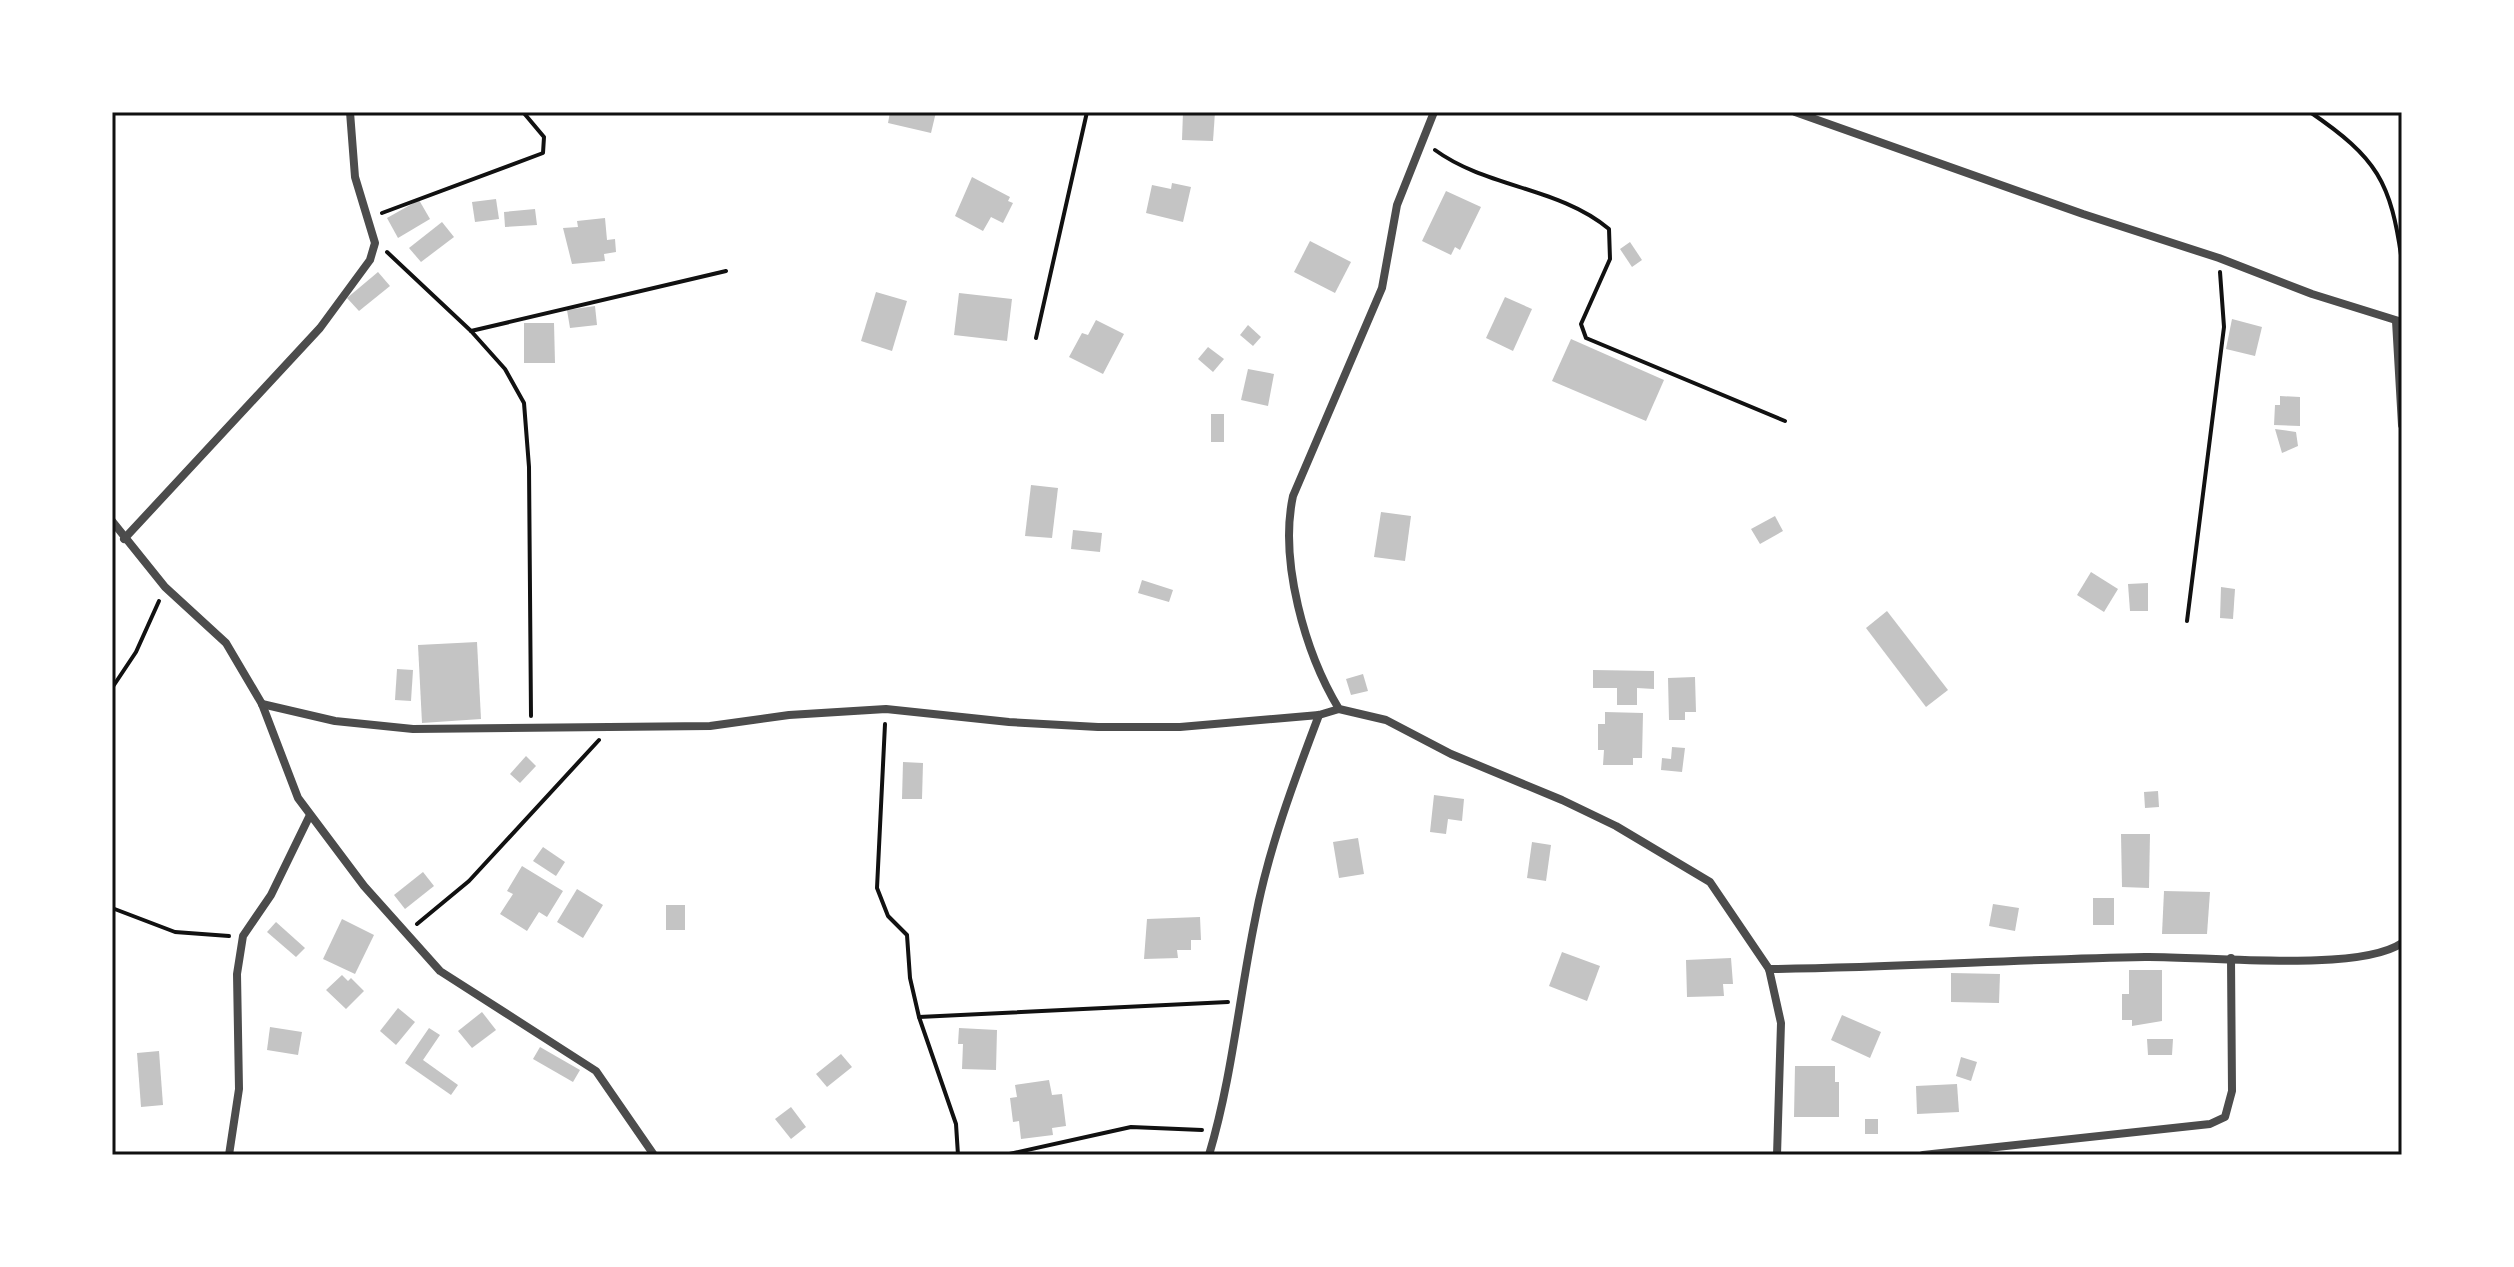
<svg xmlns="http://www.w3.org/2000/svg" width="2514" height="1267" viewBox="0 0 2514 1267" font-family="'Libre Baskerville',serif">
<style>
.building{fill:#c4c4c4}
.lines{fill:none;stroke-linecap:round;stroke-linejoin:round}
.path{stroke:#111;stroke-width:4}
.minor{stroke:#4c4c4c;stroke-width:8}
.neatline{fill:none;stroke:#111;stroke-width:3}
</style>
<rect width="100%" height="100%" fill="#fff"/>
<g class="building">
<path d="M 890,112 L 936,112 L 931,133 L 888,123 Z"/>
<path d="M 1183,112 L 1215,112 L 1213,141 L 1182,140 Z"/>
<path d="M 972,177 L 1010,197 L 1008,201 L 1013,203 L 1003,223 L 991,217 L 983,231 L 955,216 Z"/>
<path d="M 1172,183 L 1191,187 L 1183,222 L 1146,213 L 1152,185 L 1171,189 Z"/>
<path d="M 1446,191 L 1481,207 L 1460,250 L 1455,247 L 1451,255 L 1422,241 Z"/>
<path d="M 496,199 L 499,219 L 475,222 L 472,202 Z"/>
<path d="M 419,200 L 430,219 L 398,238 L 387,218 Z"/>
<path d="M 535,209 L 537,225 L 505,227 L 504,212 Z"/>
<path d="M 605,218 L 607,240 L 615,239 L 616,252 L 604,254 L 605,261 L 572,264 L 563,228 L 578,227 L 577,221 Z"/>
<path d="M 442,222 L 454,237 L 421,262 L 409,248 Z"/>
<path d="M 1310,241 L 1351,262 L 1335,293 L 1294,272 Z"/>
<path d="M 1630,242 L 1642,260 L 1632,267 L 1620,249 Z"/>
<path d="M 378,272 L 390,286 L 359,311 L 347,298 Z"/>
<path d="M 876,292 L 907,301 L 892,351 L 861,341 Z"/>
<path d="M 959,293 L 1012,299 L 1007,341 L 954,335 Z"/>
<path d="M 1505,297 L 1532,309 L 1513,351 L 1486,338 Z"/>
<path d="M 595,306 L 597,325 L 570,328 L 567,310 Z"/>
<path d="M 2232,319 L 2262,327 L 2255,356 L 2226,349 Z"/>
<path d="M 1096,320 L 1124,334 L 1103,374 L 1069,357 L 1082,333 L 1088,335 Z"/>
<path d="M 524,323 L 554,323 L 555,363 L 524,363 Z"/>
<path d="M 1248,325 L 1261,337 L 1253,346 L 1240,335 Z"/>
<path d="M 1571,339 L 1664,380 L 1646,421 L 1552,381 Z"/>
<path d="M 1208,347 L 1224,359 L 1213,372 L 1198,359 Z"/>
<path d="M 1248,369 L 1274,374 L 1268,406 L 1241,400 Z"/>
<path d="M 2280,396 L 2300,397 L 2300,426 L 2274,425 L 2275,405 L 2280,405 Z"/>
<rect x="1211" y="414" width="13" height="28"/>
<path d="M 2275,429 L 2296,432 L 2298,446 L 2282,453 Z"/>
<path d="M 1031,485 L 1058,488 L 1052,538 L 1025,536 Z"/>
<path d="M 1381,512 L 1411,516 L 1405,561 L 1374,557 Z"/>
<path d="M 1775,516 L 1783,531 L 1760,544 L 1751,529 Z"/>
<path d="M 1073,530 L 1102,533 L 1100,552 L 1071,549 Z"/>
<path d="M 2091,572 L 2118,589 L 2104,612 L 2077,595 Z"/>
<path d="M 1142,580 L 1173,590 L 1169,602 L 1138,593 Z"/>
<path d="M 2148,583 L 2148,611 L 2130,611 L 2128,584 Z"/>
<path d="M 2221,587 L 2235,589 L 2233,619 L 2220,618 Z"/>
<path d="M 1887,611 L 1948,690 L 1926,707 L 1866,628 Z"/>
<path d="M 477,642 L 481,719 L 422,723 L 418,645 Z"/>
<path d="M 397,669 L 413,670 L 411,701 L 395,700 Z"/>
<path d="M 1593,670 L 1654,671 L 1654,689 L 1637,688 L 1637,705 L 1617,705 L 1617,688 L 1593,688 Z"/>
<path d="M 1363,674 L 1368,691 L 1351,695 L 1346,679 Z"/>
<path d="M 1695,677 L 1696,712 L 1685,712 L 1685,720 L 1669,720 L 1668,678 Z"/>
<path d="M 1605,712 L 1643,713 L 1642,758 L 1633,758 L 1633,765 L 1603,765 L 1604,750 L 1598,750 L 1598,724 L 1605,724 Z"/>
<path d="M 1672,747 L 1685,748 L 1682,772 L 1661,770 L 1662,758 L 1671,759 Z"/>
<path d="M 526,756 L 536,766 L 520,783 L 510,774 Z"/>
<path d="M 903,762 L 923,763 L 922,799 L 902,799 Z"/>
<path d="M 2158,791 L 2159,807 L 2145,808 L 2144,792 Z"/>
<path d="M 1434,795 L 1464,799 L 1462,821 L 1448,819 L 1446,834 L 1430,832 Z"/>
<path d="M 2121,834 L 2150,834 L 2149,888 L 2122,887 Z"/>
<path d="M 1358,838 L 1364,874 L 1339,878 L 1333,842 Z"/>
<path d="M 1532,842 L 1551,845 L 1546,881 L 1527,878 Z"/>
<path d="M 543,847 L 565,862 L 556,876 L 533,861 Z"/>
<path d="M 522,866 L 563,891 L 547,917 L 539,912 L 527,931 L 500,914 L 513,894 L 507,891 Z"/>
<path d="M 423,872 L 434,886 L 405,909 L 394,895 Z"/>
<path d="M 577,889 L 603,905 L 583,938 L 557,922 Z"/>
<path d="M 2164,891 L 2210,892 L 2207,934 L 2162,934 Z"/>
<rect x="2093" y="898" width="21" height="27"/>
<path d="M 1993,904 L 2019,908 L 2015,931 L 1989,926 Z"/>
<rect x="666" y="905" width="19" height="25"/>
<path d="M 1200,917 L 1201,940 L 1191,940 L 1191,950 L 1177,950 L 1178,958 L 1144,959 L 1147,919 Z"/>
<path d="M 342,919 L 374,935 L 355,974 L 323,959 Z"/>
<path d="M 276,922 L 305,948 L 296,957 L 267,932 Z"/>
<path d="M 1562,952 L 1600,966 L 1587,1001 L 1549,986 Z"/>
<path d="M 1731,958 L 1733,984 L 1723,984 L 1724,996 L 1687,997 L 1686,960 Z"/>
<path d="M 2129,970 L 2162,970 L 2162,1021 L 2132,1026 L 2132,1020 L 2122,1020 L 2122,994 L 2129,994 Z"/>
<path d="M 1951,973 L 2000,974 L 1999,1003 L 1951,1002 Z"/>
<path d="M 342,975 L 348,981 L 351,978 L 364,991 L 346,1009 L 326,990 Z"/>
<path d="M 398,1008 L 415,1022 L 396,1045 L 380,1031 Z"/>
<path d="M 482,1012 L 496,1030 L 472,1048 L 458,1031 Z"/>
<path d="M 1842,1015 L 1881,1032 L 1870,1058 L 1831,1040 Z"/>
<path d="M 270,1027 L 302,1032 L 298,1055 L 267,1050 Z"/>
<path d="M 429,1028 L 440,1035 L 423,1060 L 458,1085 L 451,1095 L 405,1063 Z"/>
<path d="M 959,1028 L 997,1030 L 996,1070 L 962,1069 L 963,1044 L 958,1044 Z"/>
<path d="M 2147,1039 L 2173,1039 L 2172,1055 L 2148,1055 Z"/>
<path d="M 540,1047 L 580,1070 L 573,1082 L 533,1059 Z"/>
<path d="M 159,1051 L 163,1105 L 141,1107 L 137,1053 Z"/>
<path d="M 841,1054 L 852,1067 L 827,1087 L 816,1074 Z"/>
<path d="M 1961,1057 L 1977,1062 L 1971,1081 L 1956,1076 Z"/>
<path d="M 1795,1066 L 1835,1066 L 1835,1082 L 1839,1082 L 1839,1117 L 1794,1117 Z"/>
<path d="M 1049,1080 L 1052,1095 L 1062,1094 L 1066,1126 L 1052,1128 L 1053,1135 L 1021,1139 L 1019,1121 L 1013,1122 L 1010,1098 L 1017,1097 L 1015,1085 Z"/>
<path d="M 1957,1084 L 1959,1112 L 1917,1114 L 1916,1086 Z"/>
<path d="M 791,1107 L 806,1127 L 791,1139 L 775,1119 Z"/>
<rect x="1865" y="1119" width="13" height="15"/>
</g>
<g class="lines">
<g class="path">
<path d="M 2310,112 C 2377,158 2391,181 2402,262"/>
<path d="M 1435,150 C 1487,188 1559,187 1609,229 L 1610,259 L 1581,324 L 1586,338 L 1785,421"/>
<path d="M 382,213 L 543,153 L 544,137 L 523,112"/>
<path d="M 387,252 L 471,331 L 505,369 L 524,403 L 529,467 L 531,716"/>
<path d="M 471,331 L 726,271"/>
<path d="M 1036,338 L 1087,112"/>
<path d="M 2187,621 L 2224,327 L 2220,272"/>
<path d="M 112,688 L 136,652 L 159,601"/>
<path d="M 885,724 L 877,888 L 888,916 L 907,935 L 910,978 L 919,1017 L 956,1124 L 958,1155"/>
<path d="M 112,908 L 175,932 L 229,936"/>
<path d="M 417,924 L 469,881 L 599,740"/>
<path d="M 919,1017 L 1228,1002"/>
<path d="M 1005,1155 L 1131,1127 L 1202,1130"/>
</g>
<g class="minor">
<path d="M 1434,112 L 1397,205 L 1382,288 L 1293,496 C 1279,561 1305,653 1339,709 L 1386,720 L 1451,754 L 1562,800 L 1616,826 L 1710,882 L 1769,969 L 1781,1023 L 1777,1155"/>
<path d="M 1795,112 L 2083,214 L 2219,258 L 2312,294 L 2402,322"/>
<path d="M 2396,321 L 2402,425"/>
<path d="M 112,521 L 165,587 L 226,643 L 262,704 L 298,798 L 364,886 L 440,971 L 596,1071 L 654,1155"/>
<path d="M 124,539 L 320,328 L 370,260 L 375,243 L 355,177 L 350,112"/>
<path d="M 262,704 L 335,721 L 413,729 L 710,726 L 789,715 L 886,709 L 1009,722 L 1098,727 L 1180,727 L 1319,715 L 1339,709"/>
<path d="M 1769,969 C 1895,968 2020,959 2145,957 C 2204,956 2358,973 2402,943"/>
<path d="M 229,1155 L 239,1089 L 237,974 L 243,936 L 271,895 L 309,817"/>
<path d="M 1209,1155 C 1232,1078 1239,998 1255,920 C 1268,850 1294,781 1319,715"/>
<path d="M 1923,1155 L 2210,1124 L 2225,1117 L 2232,1091 L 2231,958"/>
</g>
</g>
<rect width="2514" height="1267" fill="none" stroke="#ffffff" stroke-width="228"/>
<rect x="114" y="114" width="2286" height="1039" class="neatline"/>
</svg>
